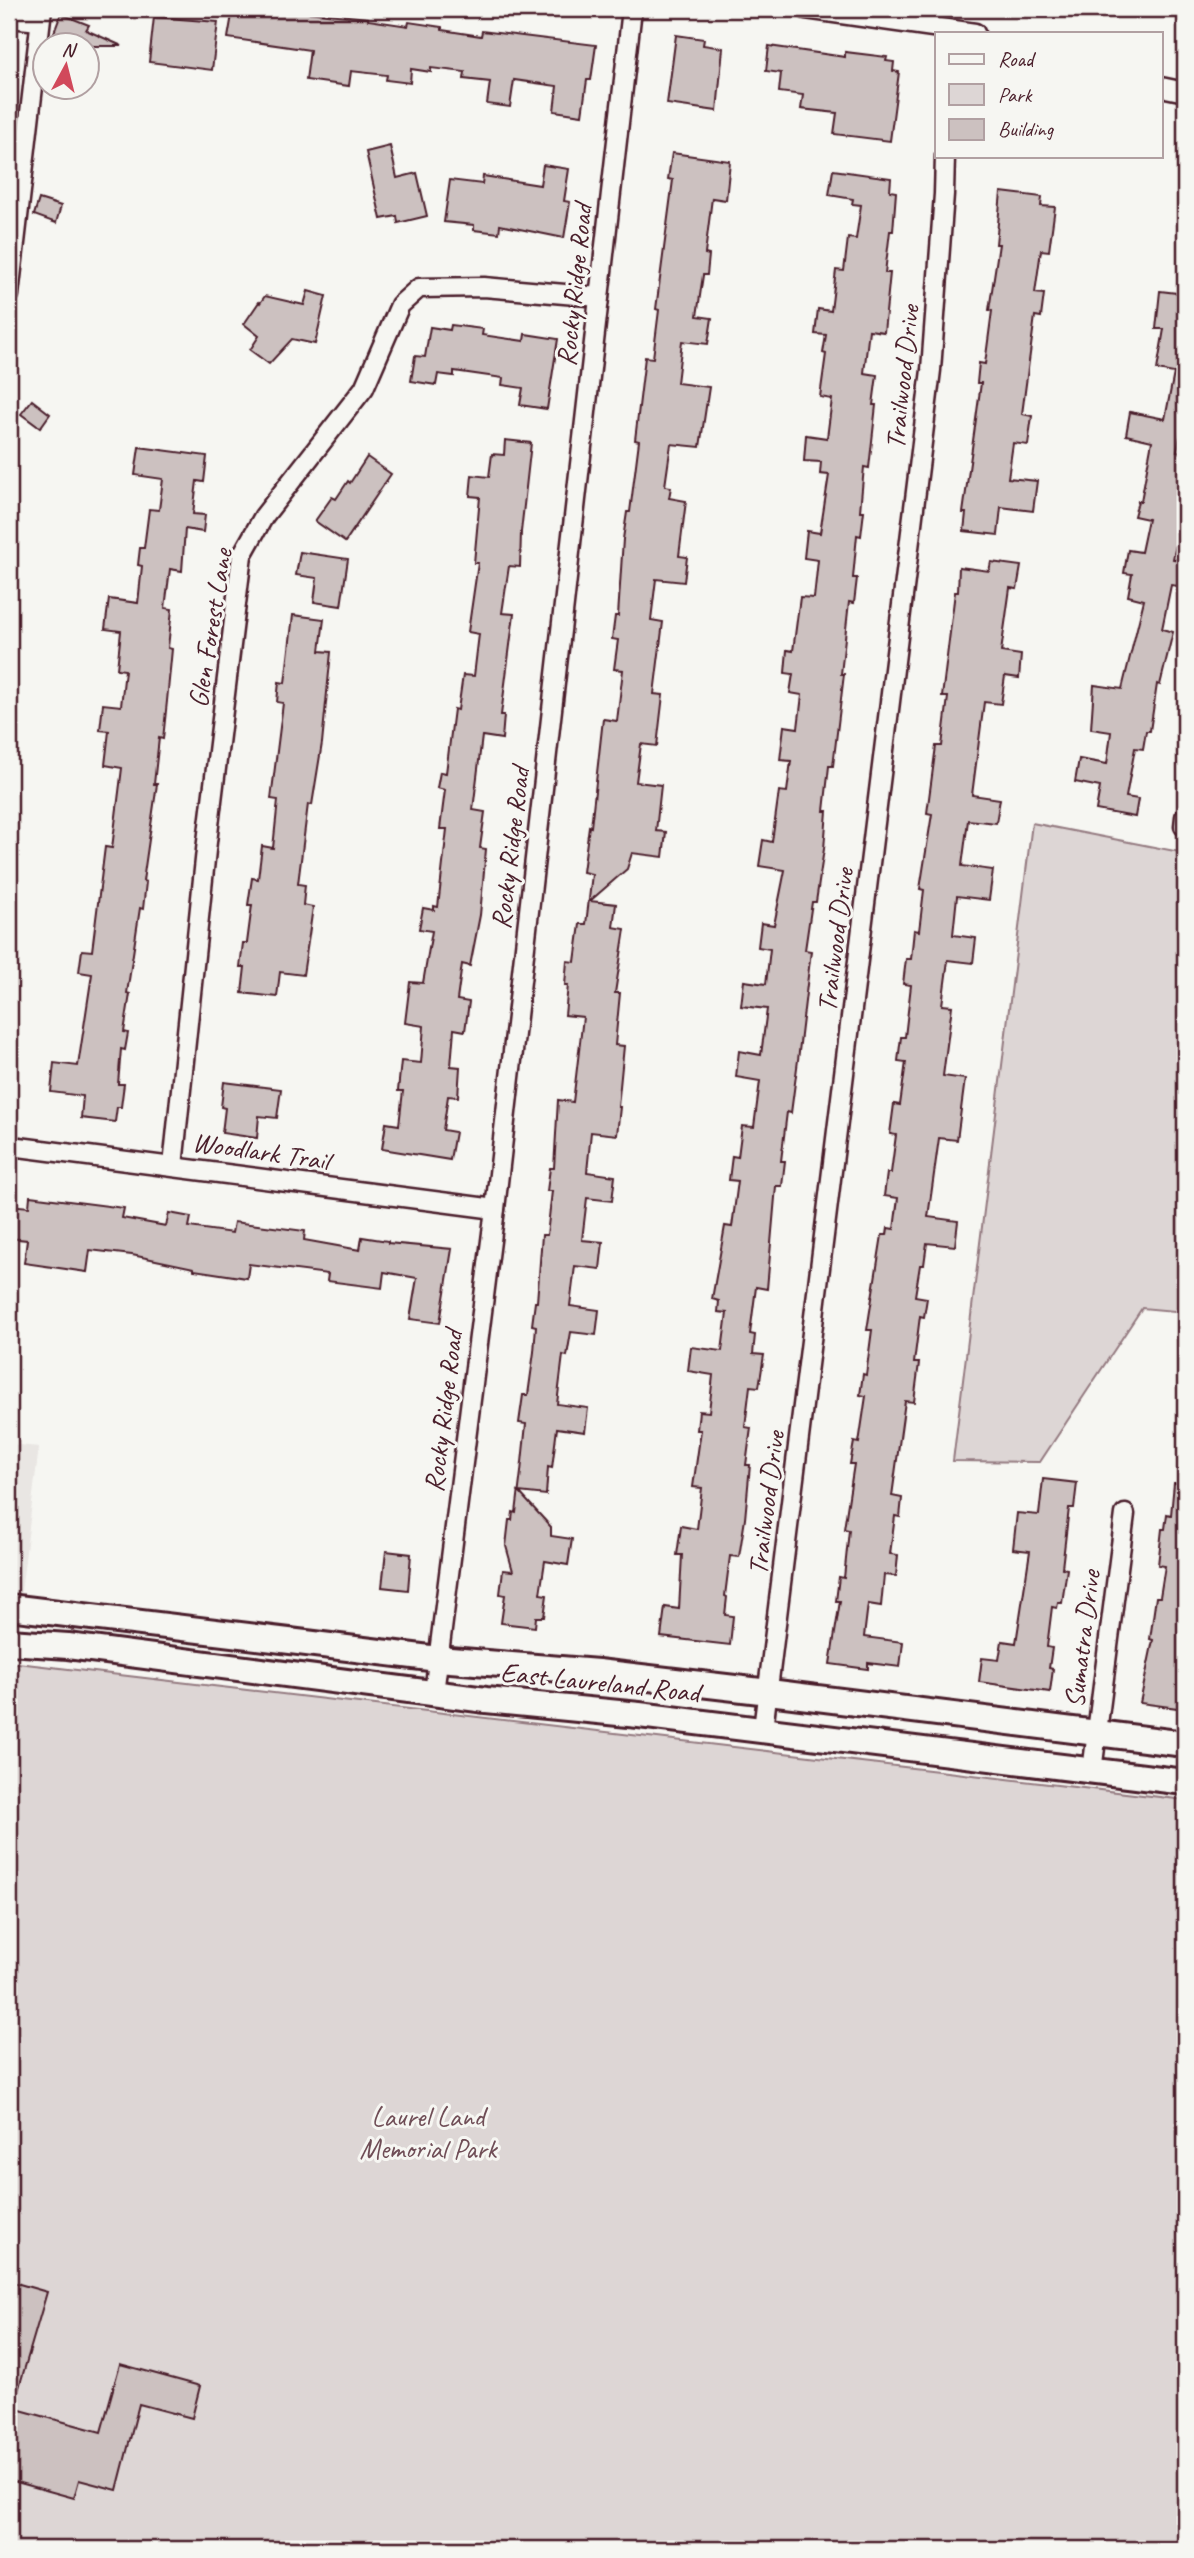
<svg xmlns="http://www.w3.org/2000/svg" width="1194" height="2558" viewBox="0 0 1194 2558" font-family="Caveat,sans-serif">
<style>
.built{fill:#e9e6e3}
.green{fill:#ddd6d5;stroke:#947a80;stroke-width:2}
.building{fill:#ccc1c0;stroke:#4a1f2b;stroke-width:2}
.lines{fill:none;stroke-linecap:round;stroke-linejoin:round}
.street-casing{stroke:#4a1f2b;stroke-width:23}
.secondary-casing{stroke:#4a1f2b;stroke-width:30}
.street{stroke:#f6f6f2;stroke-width:18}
.secondary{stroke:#f6f6f2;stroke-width:24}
.labels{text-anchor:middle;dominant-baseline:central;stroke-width:6;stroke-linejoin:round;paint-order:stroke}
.street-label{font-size:28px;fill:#4a1f2b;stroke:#f6f6f2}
.park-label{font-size:28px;fill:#6f4d56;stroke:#f6f6f2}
</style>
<rect width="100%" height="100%" fill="#f6f6f2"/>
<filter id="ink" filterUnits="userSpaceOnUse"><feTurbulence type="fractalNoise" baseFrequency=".0143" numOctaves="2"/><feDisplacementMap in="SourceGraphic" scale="14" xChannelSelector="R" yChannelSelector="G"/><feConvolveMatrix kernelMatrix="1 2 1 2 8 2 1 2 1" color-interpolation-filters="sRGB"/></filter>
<g filter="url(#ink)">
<path class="built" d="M 9,1444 L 39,1447 L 21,1592 L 9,1590 Z"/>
<g class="green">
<path d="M 1032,823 L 1185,853 L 1185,1312 L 1142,1308 L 1040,1462 L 953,1461 Z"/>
<path d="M 9,1662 L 1185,1800 L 1185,2549 L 9,2549 Z"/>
</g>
<g class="building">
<path d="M 233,9 L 296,9 L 296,11 L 368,18 L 368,20 L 408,26 L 409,22 L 442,27 L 442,30 L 481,36 L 482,31 L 596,45 L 591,80 L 587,80 L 582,115 L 554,111 L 557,86 L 514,80 L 510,107 L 487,104 L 490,82 L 464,79 L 465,72 L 431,68 L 431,72 L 411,69 L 410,83 L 386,80 L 387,75 L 351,71 L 349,86 L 306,80 L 310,50 L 228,38 Z"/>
<path d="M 61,14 L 89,25 L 86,30 L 122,46 L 49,46 Z"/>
<path d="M 154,17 L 218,22 L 212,70 L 149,62 Z"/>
<path d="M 676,35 L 704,39 L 703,45 L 723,48 L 717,111 L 667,104 Z"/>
<path d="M 769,46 L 845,57 L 845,52 L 887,57 L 886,61 L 894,62 L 893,71 L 899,72 L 890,141 L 834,134 L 837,113 L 801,109 L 803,95 L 779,92 L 781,73 L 766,71 Z"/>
<path d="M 390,146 L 397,178 L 417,173 L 427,216 L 398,223 L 397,216 L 381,219 L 366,152 Z"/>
<path d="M 672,153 L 730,161 L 726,200 L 712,198 L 705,254 L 709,255 L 707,275 L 703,275 L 697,316 L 712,318 L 708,344 L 682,341 L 677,383 L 709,387 L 700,447 L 671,444 L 665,486 L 671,487 L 669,498 L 686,501 L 679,556 L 687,557 L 684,582 L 656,579 L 651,620 L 663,622 L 654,694 L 663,695 L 657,746 L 641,744 L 636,782 L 661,785 L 656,831 L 666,832 L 663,857 L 632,853 L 627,869 L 590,901 L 616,904 L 613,927 L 625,929 L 615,993 L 620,993 L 615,1045 L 624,1046 L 618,1107 L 620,1107 L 617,1135 L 591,1132 L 587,1172 L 615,1176 L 612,1201 L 587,1198 L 582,1240 L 603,1242 L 600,1269 L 575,1266 L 570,1306 L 599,1310 L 596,1335 L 571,1332 L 567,1356 L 563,1355 L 557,1404 L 588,1408 L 585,1432 L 557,1428 L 552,1468 L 548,1467 L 546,1495 L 519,1492 L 551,1527 L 551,1536 L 572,1539 L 568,1565 L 545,1561 L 540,1594 L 547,1595 L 544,1617 L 536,1617 L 535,1627 L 501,1623 L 505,1595 L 500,1594 L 503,1570 L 513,1571 L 506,1546 L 509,1520 L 512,1520 L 513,1512 L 516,1513 L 521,1472 L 526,1424 L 519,1423 L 523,1395 L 528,1395 L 534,1352 L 536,1326 L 532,1325 L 535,1302 L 537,1302 L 542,1235 L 547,1235 L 552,1191 L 547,1191 L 550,1168 L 554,1168 L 558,1100 L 573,1102 L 583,1017 L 565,1015 L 568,985 L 565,985 L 567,961 L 575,962 L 580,924 L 586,924 L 592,874 L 583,872 L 589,826 L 591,827 L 603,719 L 617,721 L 623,670 L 614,669 L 618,640 L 612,639 L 615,616 L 618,616 L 623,539 L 627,512 L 630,512 L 639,441 L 635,440 L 645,357 L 653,358 L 659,310 L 656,309 L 673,180 L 668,179 Z"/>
<path d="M 543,165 L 569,169 L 564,201 L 570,202 L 564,238 L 500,225 L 499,233 L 474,230 L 474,225 L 444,222 L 450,180 L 482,184 L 483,176 L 540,185 Z"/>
<path d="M 833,170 L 891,178 L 890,191 L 896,192 L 893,231 L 890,231 L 885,273 L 890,273 L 884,332 L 869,330 L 864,373 L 877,375 L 873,405 L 876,405 L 869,468 L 864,467 L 860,511 L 864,511 L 861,536 L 857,535 L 853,578 L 857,578 L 854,603 L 849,602 L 841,674 L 844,674 L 841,699 L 833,766 L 829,766 L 824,811 L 827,811 L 824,849 L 816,902 L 812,902 L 805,950 L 811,951 L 798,1060 L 791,1113 L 787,1112 L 781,1161 L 785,1161 L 782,1186 L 776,1186 L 767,1289 L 756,1287 L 750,1334 L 755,1335 L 753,1354 L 764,1355 L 759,1387 L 750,1386 L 745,1427 L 751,1428 L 746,1465 L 750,1465 L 745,1519 L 739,1557 L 730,1556 L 725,1596 L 727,1597 L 725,1615 L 733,1616 L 730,1645 L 661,1637 L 665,1607 L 679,1609 L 682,1555 L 677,1555 L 681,1526 L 697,1529 L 702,1488 L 693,1487 L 701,1430 L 697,1430 L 699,1411 L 709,1412 L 713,1375 L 688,1371 L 691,1347 L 722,1351 L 727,1313 L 718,1312 L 719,1301 L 712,1299 L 725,1226 L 732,1227 L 738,1181 L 729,1180 L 732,1156 L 738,1157 L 742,1126 L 754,1127 L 760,1081 L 736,1077 L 739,1051 L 761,1055 L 767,1009 L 741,1006 L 744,981 L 766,984 L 770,949 L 758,947 L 761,923 L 774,925 L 785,870 L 759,866 L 763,840 L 772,842 L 779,791 L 787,792 L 791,761 L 780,760 L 784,726 L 798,728 L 802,695 L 790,693 L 793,674 L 785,673 L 787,650 L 793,651 L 800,597 L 814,598 L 818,560 L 804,558 L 807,531 L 820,533 L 829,475 L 820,474 L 821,462 L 804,461 L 806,435 L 827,438 L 832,399 L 820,397 L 826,354 L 823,353 L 826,335 L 815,334 L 818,309 L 831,311 L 836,270 L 844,271 L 848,238 L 856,239 L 861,205 L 852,204 L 853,199 L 829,195 Z"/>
<path d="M 1001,192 L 1042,197 L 1041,206 L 1055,207 L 1049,251 L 1041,250 L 1035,293 L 1044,294 L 1041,317 L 1035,316 L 1022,414 L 1032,416 L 1028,445 L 1013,443 L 1008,478 L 1037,481 L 1033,511 L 1001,507 L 998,535 L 964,531 L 966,513 L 963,513 L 981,383 L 977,383 L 979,363 L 985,364 L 992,311 L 989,310 L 999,244 L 996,244 Z"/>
<path d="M 39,199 L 61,206 L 56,223 L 34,215 Z"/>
<path d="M 308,291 L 326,296 L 315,344 L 292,339 L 269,364 L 250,350 L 259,336 L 244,324 L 259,302 L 260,303 L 265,296 L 304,305 Z"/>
<path d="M 1160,291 L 1185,294 L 1185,411 L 1177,451 L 1185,453 L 1180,489 L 1185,490 L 1185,503 L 1173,559 L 1184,561 L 1178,586 L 1171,585 L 1162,629 L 1173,632 L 1160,685 L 1157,684 L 1150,731 L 1146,731 L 1143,749 L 1135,748 L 1126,797 L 1138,799 L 1135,817 L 1096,810 L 1100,787 L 1075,782 L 1079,759 L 1107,764 L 1111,732 L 1091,729 L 1094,685 L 1122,689 L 1144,600 L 1128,596 L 1132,574 L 1124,573 L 1128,550 L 1141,552 L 1148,519 L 1134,516 L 1138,501 L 1141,501 L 1152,441 L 1126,435 L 1130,412 L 1165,419 L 1174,373 L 1157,370 L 1164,329 L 1156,329 Z"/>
<path d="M 451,325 L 483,329 L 482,335 L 524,341 L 525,334 L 558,339 L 547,409 L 520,405 L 523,388 L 502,385 L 503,378 L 454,371 L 454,376 L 438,374 L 436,385 L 411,381 L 415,356 L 425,357 L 430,327 L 450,330 Z"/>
<path d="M 32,400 L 50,414 L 40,428 L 21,414 Z"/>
<path d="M 505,440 L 531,443 L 521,532 L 520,567 L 509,566 L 502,613 L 514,614 L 501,715 L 504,715 L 502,739 L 482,736 L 473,810 L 485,812 L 480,848 L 486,849 L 480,915 L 470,966 L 462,964 L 457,1000 L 469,1002 L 465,1031 L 454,1029 L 451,1066 L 460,1067 L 458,1097 L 448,1096 L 443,1130 L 455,1132 L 450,1160 L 382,1149 L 386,1123 L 399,1125 L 403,1091 L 398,1091 L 401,1061 L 421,1063 L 424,1026 L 405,1023 L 410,982 L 423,983 L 432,931 L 419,929 L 423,908 L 434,910 L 434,906 L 438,907 L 447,829 L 440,829 L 445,790 L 437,788 L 440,772 L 446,773 L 454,709 L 458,710 L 463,675 L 474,676 L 479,634 L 468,632 L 478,563 L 474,563 L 480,497 L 470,496 L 472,475 L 489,477 L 492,454 L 504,455 Z"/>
<path d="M 139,447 L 207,456 L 204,482 L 197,481 L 193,514 L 205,515 L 203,532 L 185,529 L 182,571 L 170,569 L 165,608 L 172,609 L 168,648 L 172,649 L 167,701 L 163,739 L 159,738 L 154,784 L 157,784 L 143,881 L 146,882 L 143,909 L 140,908 L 127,993 L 130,994 L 124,1032 L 128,1033 L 125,1050 L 121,1049 L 118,1084 L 124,1084 L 121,1107 L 117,1107 L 115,1122 L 81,1118 L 83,1096 L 51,1092 L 54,1063 L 78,1066 L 92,974 L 79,972 L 82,950 L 92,951 L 105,847 L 112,848 L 122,768 L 105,765 L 109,731 L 100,730 L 103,704 L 121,706 L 125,670 L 117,669 L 121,631 L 105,629 L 109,599 L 138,603 L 142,566 L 138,565 L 140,548 L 144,548 L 149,509 L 159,510 L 163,479 L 135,475 Z"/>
<path d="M 367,457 L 391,474 L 345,542 L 315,521 L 332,497 L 336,499 L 348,481 L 350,483 Z"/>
<path d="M 300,552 L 348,559 L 341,606 L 314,602 L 317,578 L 296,575 Z"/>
<path d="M 991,562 L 1021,566 L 1017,589 L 1010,588 L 1001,652 L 1021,655 L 1019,678 L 1005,676 L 1001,704 L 984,702 L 972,795 L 1000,799 L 996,823 L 968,820 L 962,866 L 993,870 L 989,900 L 957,896 L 953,935 L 976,938 L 973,963 L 948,960 L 942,1005 L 952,1006 L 943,1076 L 965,1079 L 957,1140 L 939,1138 L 928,1217 L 958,1221 L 955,1246 L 927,1243 L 924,1265 L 920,1265 L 915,1296 L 927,1298 L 924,1317 L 920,1316 L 914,1363 L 919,1363 L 914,1402 L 905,1401 L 892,1496 L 902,1498 L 900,1517 L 895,1516 L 890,1554 L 898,1555 L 896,1576 L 884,1575 L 881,1606 L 868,1604 L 864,1637 L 903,1642 L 900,1667 L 868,1663 L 868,1669 L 830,1664 L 840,1601 L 836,1601 L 839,1577 L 844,1578 L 849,1530 L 844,1529 L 854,1464 L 850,1464 L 854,1442 L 859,1443 L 866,1396 L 860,1395 L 863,1374 L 866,1375 L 872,1330 L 867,1330 L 882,1235 L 887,1235 L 888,1228 L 894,1229 L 898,1198 L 884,1196 L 887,1173 L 891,1173 L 896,1135 L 890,1134 L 894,1104 L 900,1105 L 906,1062 L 898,1061 L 901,1037 L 905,1037 L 911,985 L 903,984 L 906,959 L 911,959 L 914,930 L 919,931 L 924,890 L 920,889 L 932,814 L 927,813 L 936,746 L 942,746 L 948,697 L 942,697 L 955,592 L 958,592 L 959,567 L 989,571 Z"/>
<path d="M 293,615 L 324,619 L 320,651 L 331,652 L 322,743 L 312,805 L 308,804 L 298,884 L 305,885 L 303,905 L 313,907 L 309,935 L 303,975 L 280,972 L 277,997 L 242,993 L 245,967 L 240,967 L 243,943 L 247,943 L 252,905 L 248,905 L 252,878 L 258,879 L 262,846 L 273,848 L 278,800 L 271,799 L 283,703 L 277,702 L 279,682 L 285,683 Z"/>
<path d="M 224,1082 L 281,1089 L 277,1118 L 259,1116 L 257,1138 L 222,1133 L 225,1108 L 221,1107 Z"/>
<path d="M 30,1196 L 124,1208 L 122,1218 L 166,1226 L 169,1213 L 191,1217 L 189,1227 L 232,1233 L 234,1222 L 305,1231 L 304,1240 L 360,1250 L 362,1237 L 388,1241 L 388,1243 L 452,1249 L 440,1323 L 410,1319 L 417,1278 L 384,1272 L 382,1288 L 327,1281 L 328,1274 L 249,1264 L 247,1278 L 194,1270 L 194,1268 L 132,1255 L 90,1250 L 87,1272 L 24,1263 L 27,1240 L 9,1238 L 9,1205 L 29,1207 Z"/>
<path d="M 1043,1479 L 1077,1483 L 1074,1508 L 1069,1508 L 1062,1568 L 1067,1569 L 1062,1603 L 1058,1603 L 1057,1608 L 1052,1607 L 1047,1647 L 1052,1648 L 1049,1668 L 1053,1669 L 1050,1692 L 979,1682 L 982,1658 L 999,1660 L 1002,1641 L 1016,1643 L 1030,1551 L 1013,1549 L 1017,1513 L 1039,1515 Z"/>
<path d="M 1174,1483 L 1185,1483 L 1185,1709 L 1140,1703 L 1153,1640 L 1150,1639 L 1156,1597 L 1160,1597 L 1165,1566 L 1158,1565 L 1162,1529 L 1165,1529 L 1167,1514 L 1171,1515 Z"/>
<path d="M 386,1551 L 411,1554 L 408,1590 L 382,1587 Z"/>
<path d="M 9,2281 L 47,2292 L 13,2408 L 101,2432 L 120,2364 L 200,2386 L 192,2418 L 139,2404 L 117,2490 L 79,2480 L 74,2498 L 9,2480 Z"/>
</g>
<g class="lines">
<defs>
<g id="street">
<path d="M 806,9 L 975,33"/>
<path d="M 9,18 L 40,21"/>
<path d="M 1161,87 L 1185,92"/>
<path d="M 9,295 L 42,9"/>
<path d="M 1184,826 L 1185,817"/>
<path d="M 19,1147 L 495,1209"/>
<path d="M 173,1166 L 206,850 L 242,555 L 264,516 L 364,388 L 400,305 L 419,288 L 484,287 L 599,297"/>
<path d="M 434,1693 L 495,1209 L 632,9"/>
<path d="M 763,1729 L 931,370 L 944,194 L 945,156"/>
<path d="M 1092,1771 L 1125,1514"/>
</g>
<g id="secondary">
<path d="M 9,1607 L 438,1659 L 598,1672 L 769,1692 L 1185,1744"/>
<path d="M 9,1642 L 68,1646 L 486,1700 L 639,1715 L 1185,1782"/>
</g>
</defs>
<use href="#street" class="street-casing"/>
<use href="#secondary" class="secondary-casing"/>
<use href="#street" class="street"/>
<use href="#secondary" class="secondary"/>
</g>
</g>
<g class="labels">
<g class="street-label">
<text transform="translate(574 285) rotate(-84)">Rocky Ridge Road</text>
<text transform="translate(902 377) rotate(-84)">Trailwood Drive</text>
<text transform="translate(210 628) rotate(-81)">Glen Forest Lane</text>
<text transform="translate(510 848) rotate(-83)">Rocky Ridge Road</text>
<text transform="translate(835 940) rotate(-83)">Trailwood Drive</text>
<text transform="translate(261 1151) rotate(8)">Woodlark Trail</text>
<text transform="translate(443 1411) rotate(-83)">Rocky Ridge Road</text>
<text transform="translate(766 1503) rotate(-83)">Trailwood Drive</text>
<text transform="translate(1082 1639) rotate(-83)">Sumatra Drive</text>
<text transform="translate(600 1682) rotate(6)">East Laureland Road</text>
</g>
<g class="park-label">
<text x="428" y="2116">Laurel Land<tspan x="428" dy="32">Memorial Park</tspan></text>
</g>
</g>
<rect width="1194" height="2558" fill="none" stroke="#f6f6f2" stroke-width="35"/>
<rect x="18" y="18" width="1159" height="2523" fill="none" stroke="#4a1f2b" stroke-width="2.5" filter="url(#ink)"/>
<rect x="935" y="32" width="228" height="126" fill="#f6f6f2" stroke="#b1a0a2" stroke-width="2"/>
<rect x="949" y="54" width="35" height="10" fill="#f6f6f2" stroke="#b1a0a2" stroke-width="2"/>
<text x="998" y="66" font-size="21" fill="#4a1f2b">Road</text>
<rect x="949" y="84" width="35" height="21" fill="#ddd6d5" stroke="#b1a0a2" stroke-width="2"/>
<text x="998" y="102" font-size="21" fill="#4a1f2b">Park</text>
<rect x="949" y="119" width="35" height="21" fill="#ccc1c0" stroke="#b1a0a2" stroke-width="2"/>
<text x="998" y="136" font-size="21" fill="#4a1f2b">Building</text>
<g transform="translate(66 66) rotate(7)"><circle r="33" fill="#f6f6f2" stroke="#b1a0a2" stroke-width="2"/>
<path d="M0-5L12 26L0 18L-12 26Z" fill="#d1495b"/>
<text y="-10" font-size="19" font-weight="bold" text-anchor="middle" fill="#4a1f2b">N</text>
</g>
</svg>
